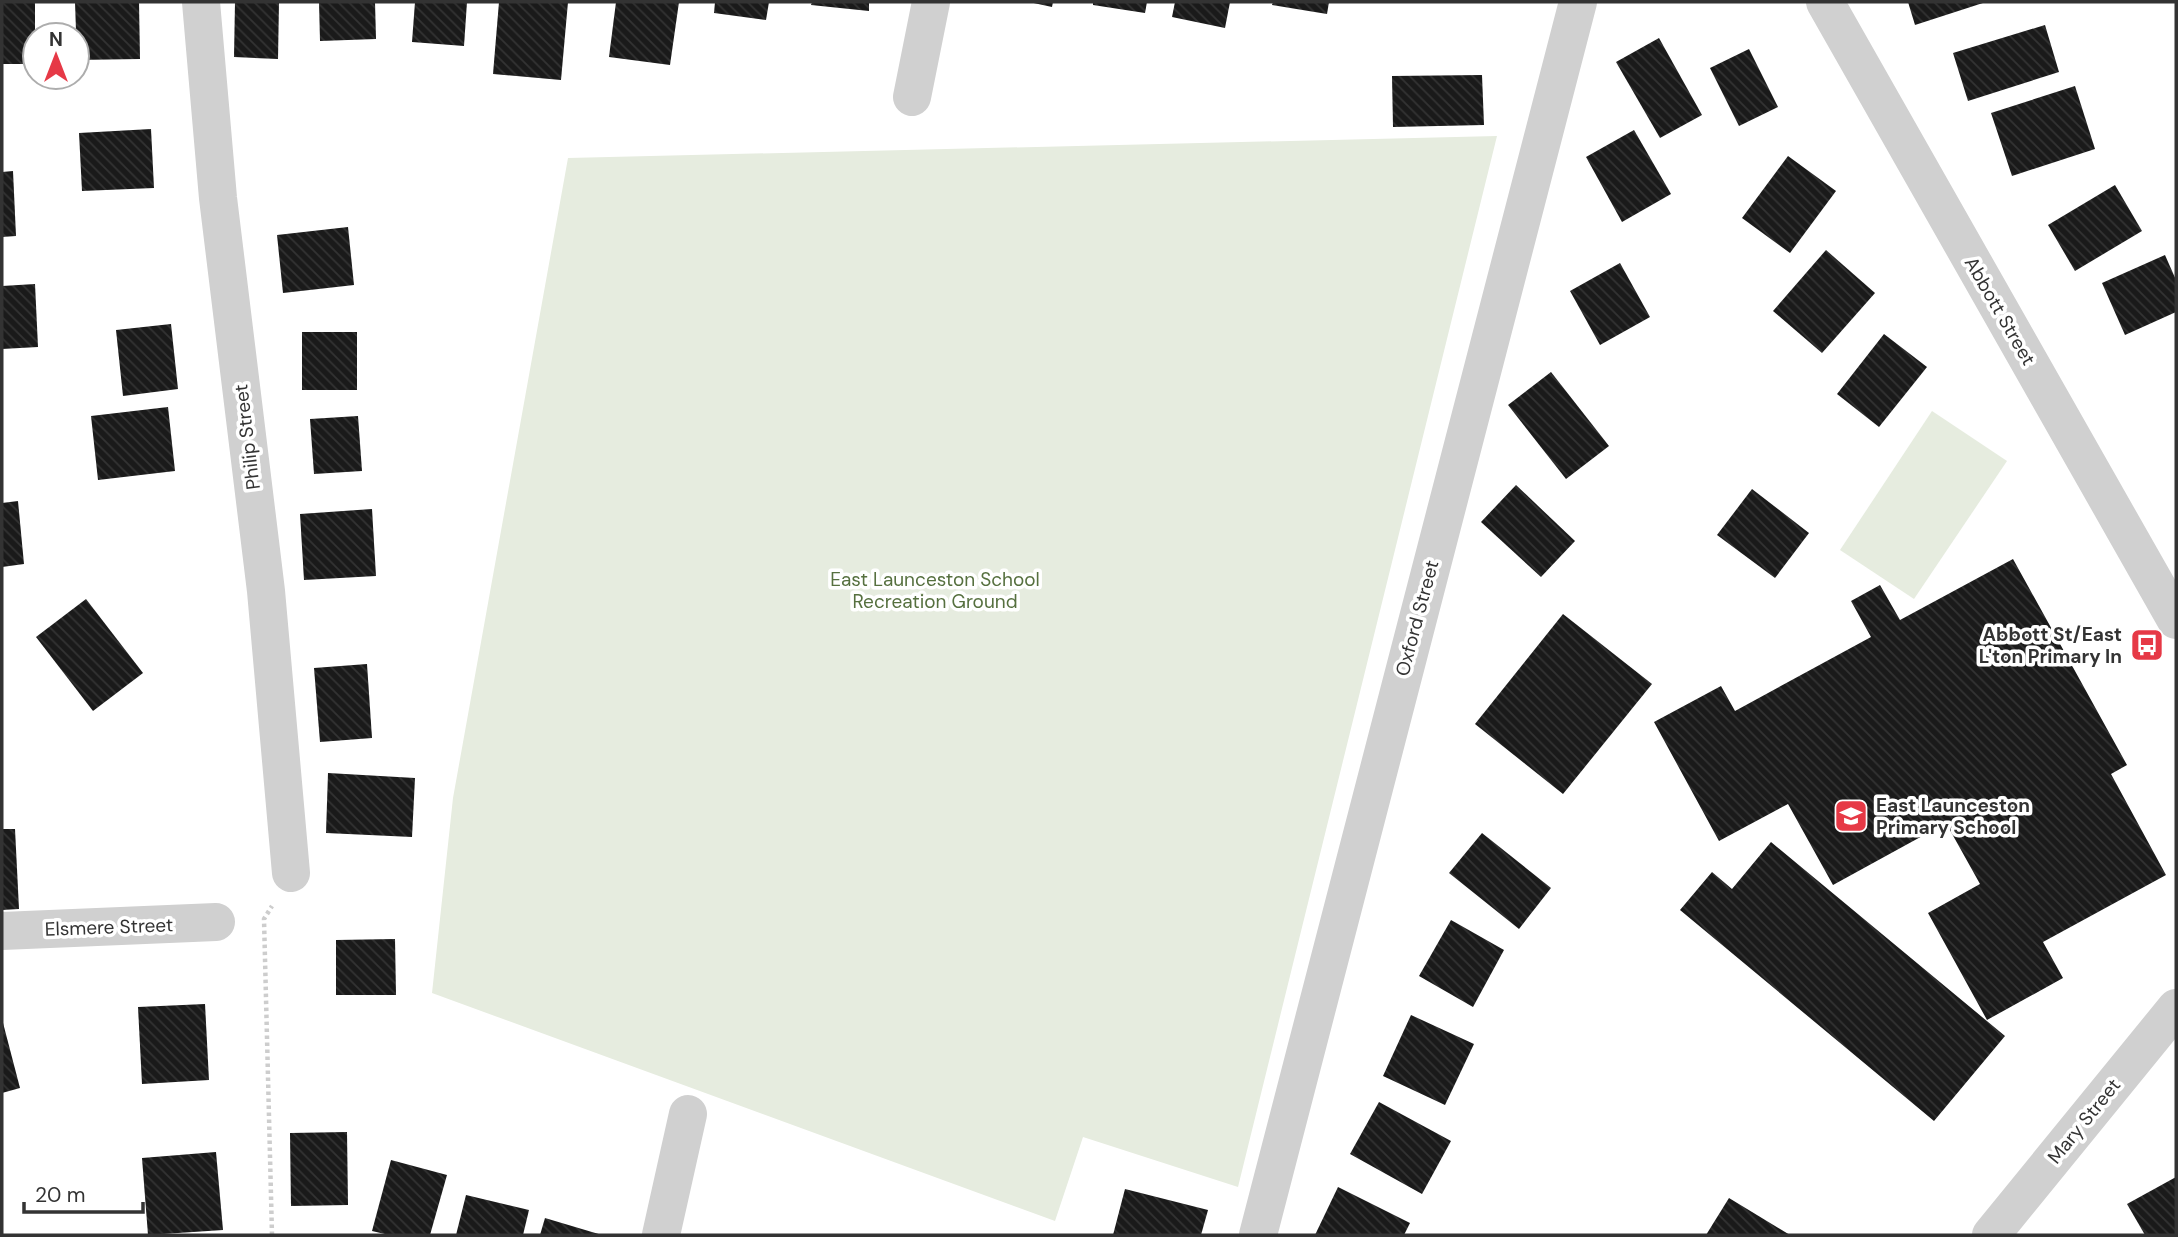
<svg xmlns="http://www.w3.org/2000/svg" width="2178" height="1237" viewBox="0 0 2178 1237" font-family="'DM Sans',sans-serif">
<style>
.park{fill:#e6ecdf}
.building{fill:url(#building-back-hatch)}
.lines{fill:none;stroke-linecap:round;stroke-linejoin:round}
.path{stroke:#cdcdcd;stroke-width:4.5;stroke-dasharray:3.5 3.5;stroke-linecap:butt}
.minor{stroke:#d0d0d0;stroke-width:38}
.labels{text-anchor:middle;dominant-baseline:central;stroke-width:7;stroke-linejoin:round;paint-order:stroke}
.street-label{font-size:19px;fill:#333;stroke:#fff}
.park-label{font-size:19px;fill:#56703f;stroke:#fff}
.poi-label{font-size:19px;font-weight:bold;fill:#333;stroke:#fff;text-anchor:end}
</style>
<defs>
<pattern id="building-back-hatch" width="6" height="6" patternUnits="userSpaceOnUse" patternTransform="scale(1.75)"><rect width="6" height="6" fill="#1a1a1a"/><path d="M-1 5l2 2M0 0l6 6M5-1l2 2" fill="none" stroke="#333"/></pattern>
</defs>
<rect width="100%" height="100%" fill="#fff"/>
<g class="park">
<path d="M 1497,136 L 1238,1187 L 1083,1137 L 1055,1221 L 432,993 L 453,798 L 568,158 Z"/>
<path d="M 1932,411 L 2007,461 L 1914,599 L 1840,550 Z"/>
</g>
<g class="building">
<rect x="2" y="2" width="33" height="62"/>
<path d="M 75,2 L 139,2 L 140,59 L 77,60 Z"/>
<path d="M 235,2 L 279,2 L 278,59 L 234,57 Z"/>
<path d="M 319,2 L 375,2 L 376,39 L 320,41 Z"/>
<path d="M 415,2 L 467,2 L 464,46 L 412,42 Z"/>
<path d="M 499,2 L 568,2 L 561,80 L 493,74 Z"/>
<path d="M 616,2 L 679,2 L 670,65 L 609,57 Z"/>
<path d="M 715,2 L 769,2 L 766,20 L 714,13 Z"/>
<path d="M 812,2 L 869,2 L 869,11 L 811,5 Z"/>
<path d="M 1029,2 L 1053,2 L 1052,7 Z"/>
<path d="M 1093,2 L 1147,2 L 1145,13 L 1093,5 Z"/>
<path d="M 1175,2 L 1230,2 L 1225,28 L 1172,17 Z"/>
<path d="M 1273,2 L 1329,2 L 1327,14 L 1272,5 Z"/>
<path d="M 1908,2 L 1986,2 L 1915,25 Z"/>
<path d="M 2045,25 L 2059,72 L 1968,101 L 1953,53 Z"/>
<path d="M 1659,38 L 1702,115 L 1660,138 L 1616,62 Z"/>
<path d="M 1749,49 L 1778,107 L 1739,126 L 1710,68 Z"/>
<path d="M 1482,75 L 1484,125 L 1393,127 L 1392,76 Z"/>
<path d="M 2075,86 L 2095,149 L 2012,176 L 1991,113 Z"/>
<path d="M 151,129 L 154,188 L 82,191 L 79,133 Z"/>
<path d="M 1634,130 L 1671,194 L 1622,222 L 1586,157 Z"/>
<path d="M 1788,156 L 1836,191 L 1790,253 L 1742,218 Z"/>
<path d="M 13,171 L 16,236 L 2,237 L 2,172 Z"/>
<path d="M 2115,185 L 2142,231 L 2075,271 L 2048,225 Z"/>
<path d="M 348,227 L 354,285 L 283,293 L 277,235 Z"/>
<path d="M 1826,250 L 1875,293 L 1822,353 L 1773,311 Z"/>
<path d="M 2165,255 L 2176,280 L 2176,312 L 2125,335 L 2102,283 Z"/>
<path d="M 1620,263 L 1650,317 L 1600,345 L 1570,291 Z"/>
<path d="M 35,284 L 38,347 L 2,349 L 2,286 Z"/>
<path d="M 171,324 L 178,389 L 123,396 L 116,330 Z"/>
<rect x="302" y="332" width="55" height="58"/>
<path d="M 1884,334 L 1927,367 L 1879,427 L 1837,394 Z"/>
<path d="M 1551,372 L 1609,446 L 1566,479 L 1508,405 Z"/>
<path d="M 168,407 L 175,471 L 98,480 L 91,416 Z"/>
<path d="M 358,416 L 362,471 L 314,474 L 310,419 Z"/>
<path d="M 1516,485 L 1575,541 L 1541,577 L 1481,522 Z"/>
<path d="M 1752,489 L 1809,533 L 1775,578 L 1717,535 Z"/>
<path d="M 18,501 L 24,564 L 2,567 L 2,503 Z"/>
<path d="M 372,509 L 376,576 L 304,580 L 300,514 Z"/>
<path d="M 2013,559 L 2127,765 L 2111,774 L 2166,875 L 2043,942 L 2063,978 L 1987,1020 L 1928,913 L 1980,884 L 1946,823 L 1833,885 L 1788,804 L 1719,841 L 1654,722 L 1721,686 L 1735,711 L 1871,637 L 1851,601 L 1880,585 L 1900,620 Z"/>
<path d="M 86,599 L 143,673 L 93,711 L 36,637 Z"/>
<path d="M 1563,614 L 1652,684 L 1563,794 L 1475,724 Z"/>
<path d="M 367,664 L 372,738 L 320,742 L 314,668 Z"/>
<path d="M 328,773 L 415,778 L 412,837 L 326,833 Z"/>
<path d="M 2,829 L 15,829 L 19,909 L 2,910 Z"/>
<path d="M 1482,833 L 1551,888 L 1519,929 L 1449,873 Z"/>
<path d="M 1771,842 L 2005,1036 L 1934,1121 L 1680,910 L 1712,872 L 1732,889 Z"/>
<path d="M 1451,920 L 1504,950 L 1473,1007 L 1419,976 Z"/>
<path d="M 395,939 L 396,995 L 336,995 L 336,940 Z"/>
<path d="M 205,1004 L 209,1080 L 142,1084 L 138,1007 Z"/>
<path d="M 1411,1015 L 1474,1044 L 1445,1105 L 1383,1076 Z"/>
<path d="M 2,1019 L 20,1088 L 2,1093 Z"/>
<path d="M 1379,1102 L 1451,1141 L 1422,1194 L 1350,1154 Z"/>
<path d="M 347,1132 L 348,1205 L 291,1206 L 290,1133 Z"/>
<path d="M 216,1152 L 223,1230 L 148,1235 L 142,1158 Z"/>
<path d="M 391,1160 L 447,1175 L 430,1235 L 389,1235 L 372,1231 Z"/>
<path d="M 2176,1177 L 2176,1235 L 2145,1235 L 2127,1204 Z"/>
<path d="M 1338,1187 L 1410,1223 L 1404,1235 L 1315,1235 Z"/>
<path d="M 1125,1189 L 1208,1210 L 1201,1235 L 1113,1235 Z"/>
<path d="M 466,1195 L 529,1210 L 523,1235 L 456,1235 Z"/>
<path d="M 1729,1198 L 1790,1235 L 1706,1235 Z"/>
<path d="M 545,1218 L 602,1235 L 540,1235 Z"/>
</g>
<g class="lines">
<path class="path" d="M 272,1235 L 264,919 L 272,906"/>
<g class="minor">
<path d="M 201,2 L 218,198 L 266,591 L 291,873"/>
<path d="M 1825,2 L 2176,620"/>
<path d="M 912,97 L 931,2"/>
<path d="M 2,931 L 216,922"/>
<path d="M 661,1235 L 688,1114"/>
<path d="M 1258,1235 L 1578,2"/>
<path d="M 1991,1235 L 2176,1008"/>
</g>
</g>
<defs>
<symbol id="bus-square" viewBox="-11 -11 22 22"><rect x="-9" y="-9" width="18" height="18" rx="4" fill="#e63946" stroke="#fff"/><path d="M-5-6H5V4H4V6H2V4H-2V6H-4V4H-5ZM-3.5-4V0h7V-4ZM-3.5 1.2v1.5H-2V1.2ZM2 1.2v1.5H3.5V1.2Z" fill="#fff"/></symbol>
<symbol id="school-square" viewBox="-11 -11 22 22"><rect x="-9" y="-9" width="18" height="18" rx="4" fill="#e63946" stroke="#fff"/><path d="M0-5L7-2L0 1L-7-2ZM-4 1L0 2.5L4 1V4Q0 6-4 4Z" fill="#fff"/></symbol>
</defs>
<g fill-rule="evenodd">
<use href="#bus-square" x="2128" y="626" width="38" height="38"/>
<use href="#school-square" x="1832" y="797" width="38" height="38"/>
</g>
<g class="labels">
<g class="street-label">
<text transform="translate(2000 311) rotate(60)">Abbott Street</text>
<text transform="translate(247 437) rotate(-97)">Philip Street</text>
<text transform="translate(1417 618) rotate(-75)">Oxford Street</text>
<text transform="translate(109 927) rotate(-2)">Elsmere Street</text>
<text transform="translate(2084 1121) rotate(-51)">Mary Street</text>
</g>
<g class="park-label">
<text x="935" y="579">East Launceston School<tspan x="935" dy="22">Recreation Ground</tspan></text>
</g>
<g class="poi-label">
<text x="2122" y="634">Abbott St/East<tspan x="2122" dy="22">L'ton Primary In</tspan></text>
<text x="1876" y="805" text-anchor="start">East Launceston<tspan x="1876" dy="22">Primary School</tspan></text>
</g>
</g>
<rect width="2178" height="1237" fill="none" stroke="#333333" stroke-width="7"/>
<g transform="translate(56 56)"><circle r="33" fill="#ffffff" stroke="#adadad" stroke-width="2"/>
<path d="M0-5L12 26L0 18L-12 26Z" fill="#e63946"/>
<text y="-10" font-size="19" font-weight="bold" text-anchor="middle" fill="#333333">N</text>
</g>
<path d="M24 1202v10h119v-10" fill="none" stroke="#333333" stroke-width="3.5"/>
<text x="35" y="1202" font-size="21" fill="#333333" stroke="#ffffff" stroke-width="5" paint-order="stroke">20 m</text>
</svg>
